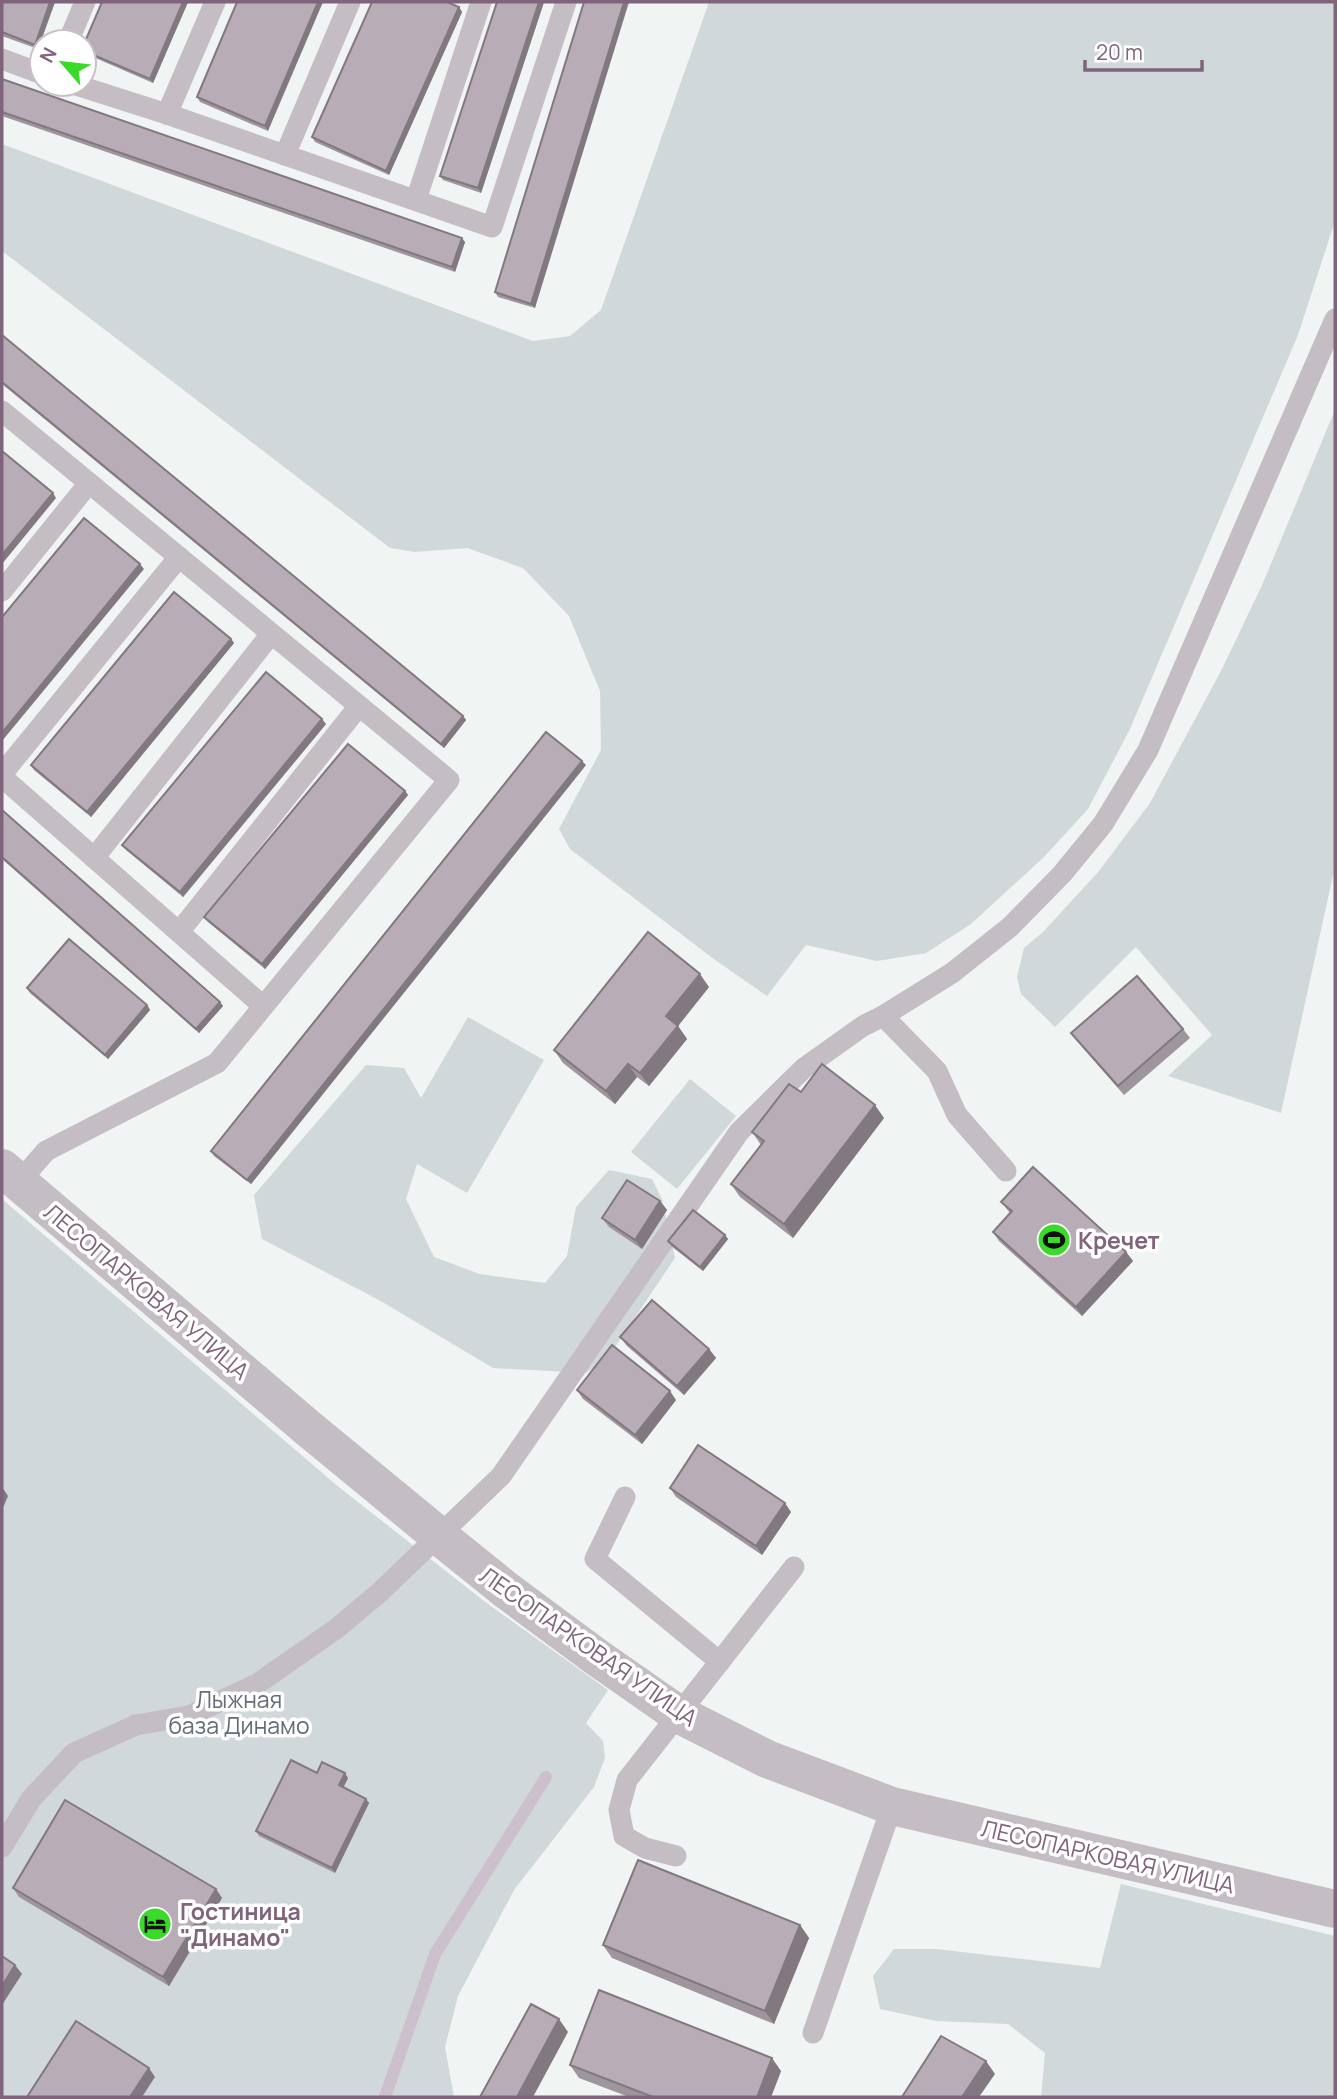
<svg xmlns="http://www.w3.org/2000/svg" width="1337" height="2099" viewBox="0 0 1337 2099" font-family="Manrope,sans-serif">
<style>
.green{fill:#d1d8da}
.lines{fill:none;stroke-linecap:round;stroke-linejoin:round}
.stream{stroke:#ccc0cc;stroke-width:12}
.service{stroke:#c4bdc3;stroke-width:21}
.tertiary{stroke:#c4bdc3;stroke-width:38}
.wall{fill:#9e959d}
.shaded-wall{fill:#81797f}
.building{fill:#b8adb6;stroke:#81797f;stroke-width:2}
.labels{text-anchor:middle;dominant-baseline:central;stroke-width:7;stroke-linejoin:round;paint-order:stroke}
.poi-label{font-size:23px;font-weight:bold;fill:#80647c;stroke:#fff;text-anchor:start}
.street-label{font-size:23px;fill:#80647c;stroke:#fff}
.park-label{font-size:23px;fill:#636d77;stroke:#fff}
</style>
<rect width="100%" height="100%" fill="#f0f4f3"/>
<g class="green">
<path d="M 709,2 L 1335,2 L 1335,221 L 1298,335 L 1130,729 L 1088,809 L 1044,857 L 971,924 L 926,953 L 877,961 L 806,945 L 767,996 L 711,957 L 570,849 L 559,829 L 601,750 L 600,691 L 569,616 L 523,568 L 467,548 L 415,552 L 390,548 L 2,251 L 2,144 L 533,341 L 570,336 L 601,310 Z"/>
<path d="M 1335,410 L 1335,866 L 1281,1113 L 1168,1076 L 1212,1035 L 1136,947 L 1055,1027 L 1021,994 L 1017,977 L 1024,948 L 1043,932 L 1099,871 L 1150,803 L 1222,669 L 1263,583 Z"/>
<path d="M 468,1017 L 544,1060 L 467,1193 L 417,1164 L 406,1199 L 434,1257 L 480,1274 L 545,1283 L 567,1256 L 576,1207 L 609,1170 L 652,1179 L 662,1199 L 675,1258 L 607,1359 L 586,1373 L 493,1368 L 379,1300 L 262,1239 L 254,1195 L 366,1065 L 404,1068 L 421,1098 Z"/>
<path d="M 690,1079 L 736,1116 L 677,1189 L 631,1152 Z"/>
<path d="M 2,1199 L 340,1488 L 484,1601 L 608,1690 L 586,1723 L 603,1741 L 605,1758 L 594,1787 L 514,1890 L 458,1996 L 445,2047 L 454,2097 L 2,2097 Z"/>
<path d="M 1121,1884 L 1335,1936 L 1335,2097 L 1041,2097 L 1045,2053 L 1008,2024 L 936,2021 L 880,2009 L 873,1976 L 894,1949 L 936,1949 L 1100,1968 Z"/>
</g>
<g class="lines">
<path class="stream" d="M 385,2097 L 435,1954 L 546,1777"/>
<g class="service">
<path d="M 68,42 L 85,2"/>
<path d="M 2,59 L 42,74"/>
<path d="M 73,84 L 167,114 L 492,227 L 566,2"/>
<path d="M 167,114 L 215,2"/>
<path d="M 285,155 L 350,2"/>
<path d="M 416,200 L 481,2"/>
<path d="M 2,411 L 449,780 L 217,1063 L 46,1151 L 19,1182"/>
<path d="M 2,591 L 89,483"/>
<path d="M 2,774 L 179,557"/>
<path d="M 2,777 L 263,1006"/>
<path d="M 94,858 L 271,634"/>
<path d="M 179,932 L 359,706"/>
<path d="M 883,1016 L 937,1071 L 957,1115 L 1006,1171"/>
<path d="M 625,1497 L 595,1559 L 720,1662"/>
<path d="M 2,1847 L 31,1799 L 74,1753 L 136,1725 L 189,1716 L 257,1684 L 336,1629 L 379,1593 L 501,1476 L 739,1132 L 804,1068 L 863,1026 L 883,1016 L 952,973 L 1010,927 L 1062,874 L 1103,824 L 1148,750 L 1335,319"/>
<path d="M 676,1856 L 645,1848 L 624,1836 L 619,1810 L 627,1780 L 794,1567"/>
<path d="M 813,2033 L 892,1806"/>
</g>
<path class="tertiary" d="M 2,1168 L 309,1429 L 439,1536 L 506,1590 L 595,1656 L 678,1714 L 767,1759 L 892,1806 L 1335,1909"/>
</g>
<g class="wall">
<path d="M 2,2 L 55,2 L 38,49 L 2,36 Z"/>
<path d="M 102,2 L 188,2 L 153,83 L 84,53 L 84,44 Z"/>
<path d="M 237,2 L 268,131 L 200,102 L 197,97 Z"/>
<path d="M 497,2 L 544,2 L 481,193 L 443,180 L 440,176 Z"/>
<path d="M 584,2 L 535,308 L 498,297 L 495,292 Z"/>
<path d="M 459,7 L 462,12 L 389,175 L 315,142 L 312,137 Z"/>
<path d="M 2,79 L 465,242 L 455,272 L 2,116 Z"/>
<path d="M 2,335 L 463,716 L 466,720 L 444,748 L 2,384 Z"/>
<path d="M 231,639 L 234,643 L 91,817 L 34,770 L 31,765 Z"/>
<path d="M 326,724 L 183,897 L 126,850 L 122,845 Z"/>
<path d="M 586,765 L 251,1184 L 214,1156 L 211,1151 Z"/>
<path d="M 405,791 L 408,795 L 265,969 L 208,922 L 204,917 Z"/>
<path d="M 2,810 L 223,1006 L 199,1033 L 2,859 Z"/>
<path d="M 709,987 L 678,1026 L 687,1039 L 649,1086 L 637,1077 L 615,1104 L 563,1063 L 554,1050 Z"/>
<path d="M 27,988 L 147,1005 L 150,1010 L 108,1059 L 30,993 Z"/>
<path d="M 1183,1029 L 1190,1038 L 1124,1095 L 1078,1042 L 1071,1033 Z"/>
<path d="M 801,1092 L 884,1118 L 793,1238 L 740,1197 L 731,1184 L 761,1145 L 752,1132 Z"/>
<path d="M 660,1201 L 667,1210 L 642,1249 L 609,1227 L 602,1218 Z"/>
<path d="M 1001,1202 L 1126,1252 L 1133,1261 L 1082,1316 L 999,1241 L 993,1232 L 1010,1213 Z"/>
<path d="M 725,1235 L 728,1239 L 703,1271 L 671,1246 L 668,1241 Z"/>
<path d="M 620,1337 L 709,1349 L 716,1358 L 684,1395 L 627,1346 Z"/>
<path d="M 577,1390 L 676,1400 L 642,1444 L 583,1399 Z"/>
<path d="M 670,1488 L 791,1512 L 762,1555 L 676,1497 Z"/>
<path d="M 317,1773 L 348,1778 L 343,1788 L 366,1799 L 369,1803 L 335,1873 L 259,1836 L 256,1831 Z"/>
<path d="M 13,1888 L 216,1889 L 222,1898 L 169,1986 L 19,1897 Z"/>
<path d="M 800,1925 L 809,1938 L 774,2024 L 612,1958 L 603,1945 Z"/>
<path d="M 570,2065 L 781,2071 L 771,2097 L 629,2097 L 579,2078 Z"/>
</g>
<g class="shaded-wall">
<path d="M 50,2 L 55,2 L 38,49 L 35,45 Z"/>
<path d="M 183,2 L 188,2 L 153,83 L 150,79 Z"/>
<path d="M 318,2 L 323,2 L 268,131 L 265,126 Z"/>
<path d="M 539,2 L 544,2 L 481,193 L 478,188 Z"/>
<path d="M 624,2 L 629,2 L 535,308 L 531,304 Z"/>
<path d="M 459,7 L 462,12 L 389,175 L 386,171 Z"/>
<path d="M 462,238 L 465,242 L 455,272 L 452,267 Z"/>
<path d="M 53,493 L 56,498 L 2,564 L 2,555 Z"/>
<path d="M 140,564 L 144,569 L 2,741 L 2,733 Z"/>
<path d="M 231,639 L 234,643 L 91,817 L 87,812 Z"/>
<path d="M 463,716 L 466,720 L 444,748 L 441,744 Z"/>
<path d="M 322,719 L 326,724 L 183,897 L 180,892 Z"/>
<path d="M 582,761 L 586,765 L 251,1184 L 247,1180 Z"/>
<path d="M 405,791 L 408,795 L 265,969 L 262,964 Z"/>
<path d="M 700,974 L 709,987 L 678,1026 L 687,1039 L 649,1086 L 640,1073 L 666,1016 Z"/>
<path d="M 220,1002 L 223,1006 L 199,1033 L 196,1029 Z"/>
<path d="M 147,1005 L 150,1010 L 108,1059 L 105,1055 Z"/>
<path d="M 628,1064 L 637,1077 L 615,1104 L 606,1091 Z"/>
<path d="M 875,1105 L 884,1118 L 793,1238 L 784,1224 Z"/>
<path d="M 660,1201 L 667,1210 L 642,1249 L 635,1240 Z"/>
<path d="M 725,1235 L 728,1239 L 703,1271 L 700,1267 Z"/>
<path d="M 1126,1252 L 1133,1261 L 1082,1316 L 1076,1307 Z"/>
<path d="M 709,1349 L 716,1358 L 684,1395 L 677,1386 Z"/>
<path d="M 670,1391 L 676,1400 L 642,1444 L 635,1435 Z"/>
<path d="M 2,1487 L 8,1496 L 2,1510 Z"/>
<path d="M 785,1503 L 791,1512 L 762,1555 L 756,1546 Z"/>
<path d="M 345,1773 L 348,1778 L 342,1790 L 339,1785 Z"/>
<path d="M 366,1799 L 369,1803 L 335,1873 L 332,1868 Z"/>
<path d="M 216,1889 L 222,1898 L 169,1986 L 163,1977 Z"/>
<path d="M 800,1925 L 809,1938 L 774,2024 L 765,2011 Z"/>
<path d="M 15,1965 L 22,1974 L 2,2005 L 2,1986 Z"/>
<path d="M 559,2019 L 568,2032 L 533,2097 L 517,2097 Z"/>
<path d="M 772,2058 L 781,2071 L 771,2097 L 757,2097 Z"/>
<path d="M 986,2061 L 995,2074 L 979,2097 L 962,2097 Z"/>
<path d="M 149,2068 L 155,2077 L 142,2097 L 130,2097 Z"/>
</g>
<g class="building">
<path d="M 2,2 L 50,2 L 35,45 L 2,32 Z"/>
<path d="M 102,2 L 183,2 L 150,79 L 84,51 L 84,44 Z"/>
<path d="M 237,2 L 318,2 L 265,126 L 197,97 Z"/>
<path d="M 372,2 L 447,2 L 459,7 L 386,171 L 312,137 Z"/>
<path d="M 497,2 L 539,2 L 478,188 L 440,176 Z"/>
<path d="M 584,2 L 624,2 L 531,304 L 495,292 Z"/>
<path d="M 2,79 L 462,238 L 452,267 L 2,112 Z"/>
<path d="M 2,335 L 463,716 L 441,744 L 2,382 Z"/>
<path d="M 2,451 L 53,493 L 2,555 Z"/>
<path d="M 84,518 L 140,564 L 2,733 L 2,617 Z"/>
<path d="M 174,592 L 231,639 L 87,812 L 31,765 Z"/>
<path d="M 266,672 L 322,719 L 180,892 L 122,845 Z"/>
<path d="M 546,732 L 582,761 L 247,1180 L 211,1151 Z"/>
<path d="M 348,744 L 405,791 L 262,964 L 204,917 Z"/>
<path d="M 2,810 L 220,1002 L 196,1029 L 2,857 Z"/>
<path d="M 648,932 L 700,974 L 666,1016 L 678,1026 L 640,1073 L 628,1064 L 606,1091 L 554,1050 Z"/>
<path d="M 69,939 L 147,1005 L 105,1055 L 27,988 Z"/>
<path d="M 1137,976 L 1183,1029 L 1118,1086 L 1071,1033 Z"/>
<path d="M 822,1064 L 875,1105 L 784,1224 L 731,1184 L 764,1141 L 752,1132 L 789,1084 L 801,1092 Z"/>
<path d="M 1033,1167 L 1126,1252 L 1076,1307 L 993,1232 L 1012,1211 L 1001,1202 Z"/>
<path d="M 627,1180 L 660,1201 L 635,1240 L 602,1218 Z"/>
<path d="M 693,1210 L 725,1235 L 700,1267 L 668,1241 Z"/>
<path d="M 652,1300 L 709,1349 L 677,1386 L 620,1337 Z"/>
<path d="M 612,1345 L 670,1391 L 635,1435 L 577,1390 Z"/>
<path d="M 698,1445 L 785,1503 L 756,1546 L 670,1488 Z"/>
<path d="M 291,1760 L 317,1773 L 322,1762 L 345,1773 L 339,1785 L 366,1799 L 332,1868 L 256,1831 Z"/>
<path d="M 65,1800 L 216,1889 L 163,1977 L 13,1888 Z"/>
<path d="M 638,1860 L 800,1925 L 765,2011 L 603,1945 Z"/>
<path d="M 2,1956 L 15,1965 L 2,1986 Z"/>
<path d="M 599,1990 L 772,2058 L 757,2097 L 653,2097 L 570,2065 Z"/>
<path d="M 531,2004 L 559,2019 L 517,2097 L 480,2097 Z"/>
<path d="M 76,2021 L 149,2068 L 130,2097 L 27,2097 Z"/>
<path d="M 941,2036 L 986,2061 L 962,2097 L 902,2097 Z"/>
</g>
<defs>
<symbol id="stadium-disc" viewBox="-11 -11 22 22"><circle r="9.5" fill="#39da2a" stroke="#fff"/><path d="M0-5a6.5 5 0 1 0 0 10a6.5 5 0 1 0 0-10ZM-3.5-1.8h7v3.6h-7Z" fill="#111"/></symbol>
<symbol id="hotel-disc" viewBox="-11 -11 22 22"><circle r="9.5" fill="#39da2a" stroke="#fff"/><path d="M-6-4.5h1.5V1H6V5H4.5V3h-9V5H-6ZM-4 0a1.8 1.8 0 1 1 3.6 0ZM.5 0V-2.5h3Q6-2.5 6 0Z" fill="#111"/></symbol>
</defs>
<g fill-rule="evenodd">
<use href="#stadium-disc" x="1035" y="1221" width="38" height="38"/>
<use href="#hotel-disc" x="136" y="1905" width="38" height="38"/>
</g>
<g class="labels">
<g class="poi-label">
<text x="1078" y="1240">Кречет</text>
<text x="180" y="1911">Гостиница<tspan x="180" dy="26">"Динамо"</tspan></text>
</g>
<g class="street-label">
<text transform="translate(147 1291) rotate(40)">ЛЕСОПАРКОВАЯ УЛИЦА</text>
<text transform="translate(589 1646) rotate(35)">ЛЕСОПАРКОВАЯ УЛИЦА</text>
<text transform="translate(1108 1856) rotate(13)">ЛЕСОПАРКОВАЯ УЛИЦА</text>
</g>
<g class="park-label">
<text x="239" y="1699">Лыжная<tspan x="239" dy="26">база Динамо</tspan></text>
</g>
</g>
<rect width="1337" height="2099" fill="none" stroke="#80647c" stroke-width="7"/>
<g transform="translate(63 63) rotate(298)"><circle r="33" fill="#ffffff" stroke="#ccc1cb" stroke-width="2"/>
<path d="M0-5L12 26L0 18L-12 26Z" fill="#39da2a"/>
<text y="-10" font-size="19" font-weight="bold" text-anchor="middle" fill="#80647c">N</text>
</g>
<path d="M1085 60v10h117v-10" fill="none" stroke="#80647c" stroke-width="3.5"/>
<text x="1096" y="60" font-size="21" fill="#80647c" stroke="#ffffff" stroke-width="5" paint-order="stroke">20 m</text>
</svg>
